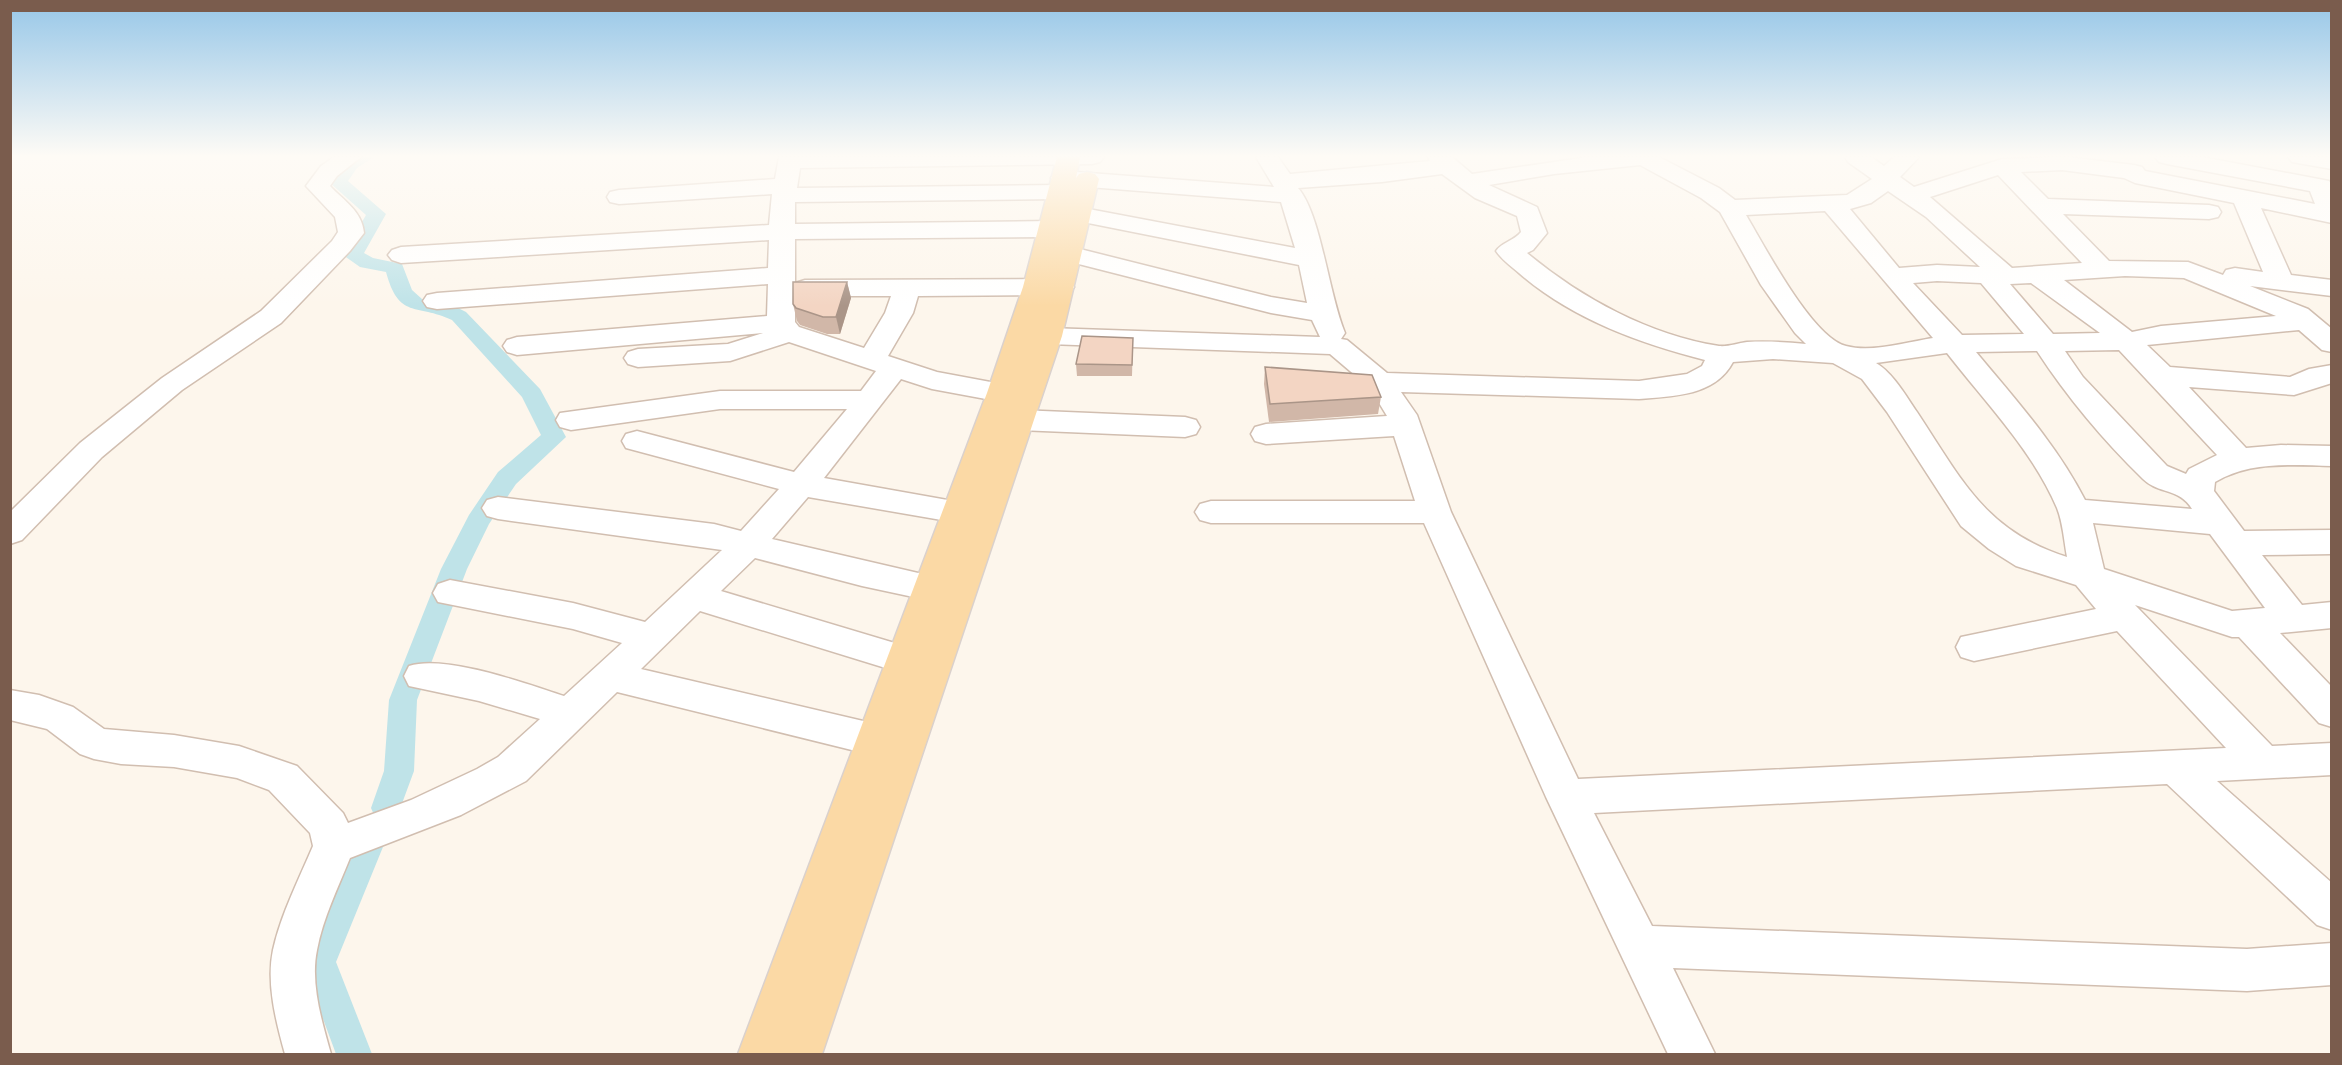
<svg xmlns="http://www.w3.org/2000/svg" width="2342" height="1065" viewBox="0 0 2342 1065" font-family="'Fira Sans Condensed',sans-serif">
<style>
.lines{fill:none;stroke-linecap:round;stroke-linejoin:round}
.canal{fill:#bfe3e8;fill-rule:evenodd}
.minor-casing{stroke:#d1beb0;stroke-width:3}
.major-casing{stroke:#dad1cd;stroke-width:3}
.minor{fill:#fff;fill-rule:evenodd}
.major{fill:#fbd9a5;fill-rule:evenodd}
.wall{fill:#d1b7a8}
.shaded-wall{fill:#aa9588}
.building{fill:#f3d5c3;stroke:#aa9588;stroke-width:1.5}
</style>
<rect width="100%" height="100%" fill="#fdf6ec"/>
<g class="lines">
<g class="canal">
<path d="M 352,157 L 374,157 L 357,168 L 348,181 L 386,214 L 364,253 L 373,258 L 402,264 L 412,290 L 422,299 L 450,304 L 466,312 L 540,389 L 566,437 L 516,484 L 489,524 L 467,569 L 417,700 L 414,771 L 397,817 L 386,821 L 375,817 L 371,808 L 384,771 L 389,700 L 441,569 L 469,515 L 498,472 L 541,435 L 522,397 L 452,320 C 416,303 399,320 386,272 L 360,267 L 343,255 L 366,215 L 329,182 L 345,160 Z"/>
<path d="M 369,828 L 380,832 L 385,842 L 336,962 L 372,1054 L 336,1054 L 302,962 L 358,832 Z"/>
</g>
<defs>
<g id="minor">
<path d="M 334,157 L 361,157 L 337,176 L 330,186 C 344,201 362,211 364,233 L 350,251 L 281,323 L 182,390 L 102,457 L 22,540 L 10,544 L 10,512 L 80,443 L 162,378 L 261,311 L 332,241 L 338,232 L 335,217 L 306,186 L 321,166 Z"/>
<path d="M 779,157 L 1104,157 L 1100,162 L 1092,164 L 800,168 L 797,188 L 1060,185 L 1069,187 L 1072,192 L 1069,197 L 1060,199 L 795,202 L 795,224 L 1051,221 L 1060,224 L 1064,229 L 1060,234 L 1051,237 L 795,239 L 795,283 L 805,280 L 1061,279 L 1070,281 L 1074,287 L 1070,293 L 1061,295 L 918,296 L 913,313 L 888,356 L 937,372 L 1012,386 L 1017,393 L 1012,400 L 1002,402 L 932,389 L 901,379 L 824,478 L 970,504 L 975,512 L 970,520 L 959,523 L 808,497 L 772,539 L 944,579 L 949,588 L 944,597 L 932,601 L 862,586 L 755,558 L 721,591 L 918,650 L 923,660 L 918,670 L 905,674 L 700,611 L 641,669 L 876,724 L 890,729 L 895,740 L 890,751 L 876,756 L 617,692 L 526,781 L 461,815 L 350,858 C 338,888 323,918 317,950 C 310,983 322,1022 331,1054 L 285,1054 C 276,1022 266,983 273,950 C 281,914 299,879 313,846 L 310,833 L 269,790 L 237,778 L 174,767 L 121,764 L 94,759 L 80,754 L 47,729 L 10,720 L 10,690 L 39,695 L 73,707 L 104,729 L 174,735 L 239,746 L 297,766 L 343,813 L 348,823 L 411,800 L 477,769 L 498,757 L 540,719 L 479,701 L 409,686 L 404,676 L 409,666 C 445,654 527,684 564,696 L 622,643 L 573,629 L 438,602 L 433,593 L 438,584 L 450,580 L 573,603 L 645,622 L 722,550 L 498,519 L 487,516 L 482,508 L 487,500 L 498,497 L 714,524 L 741,531 L 779,489 L 626,448 L 622,441 L 626,434 L 637,431 L 794,472 L 847,409 L 720,409 L 571,430 L 560,427 L 556,420 L 560,413 L 720,391 L 861,391 L 876,371 L 789,342 L 730,361 L 638,367 L 628,364 L 624,358 L 628,352 L 638,349 L 728,344 L 763,333 L 517,355 L 507,352 L 503,346 L 507,340 L 517,337 L 767,316 L 768,284 L 437,309 L 427,307 L 423,301 L 427,295 L 437,293 L 768,268 L 769,240 L 401,263 L 392,260 L 388,255 L 392,250 L 401,247 L 769,225 L 772,194 L 619,204 L 610,202 L 607,197 L 610,192 L 619,190 L 775,179 ZM 795,293 L 805,296 L 891,296 L 885,313 L 864,348 L 799,327 L 795,322 Z"/>
<path d="M 1256,157 L 1278,157 L 1290,174 L 1430,161 L 1428,157 L 1452,157 L 1472,174 L 1588,157 L 1659,157 L 1719,188 L 1735,200 L 1847,195 L 1872,179 L 1848,162 L 1845,157 L 1871,157 L 1884,166 L 1894,157 L 1919,157 L 1900,177 L 1914,187 L 2002,159 L 2067,157 L 2134,165 L 2142,167 L 2145,171 L 2315,204 L 2310,191 L 2167,164 L 2159,162 L 2155,157 L 2202,157 L 2329,181 L 2332,185 L 2332,223 L 2261,208 L 2291,275 L 2332,280 L 2332,296 L 2250,286 L 2308,309 L 2332,329 L 2332,352 L 2322,350 L 2299,330 L 2147,345 L 2170,367 L 2290,377 L 2309,369 L 2332,365 L 2332,383 L 2294,395 L 2189,387 L 2246,448 L 2281,445 L 2332,446 L 2332,466 C 2292,465 2250,461 2215,482 L 2214,491 L 2244,531 L 2332,530 L 2332,554 L 2262,555 L 2302,605 L 2332,602 L 2332,628 L 2280,633 L 2332,687 L 2332,727 L 2319,723 L 2239,637 L 2232,637 L 2135,605 L 2272,746 L 2332,743 L 2332,775 L 2217,781 L 2332,883 L 2332,930 L 2317,925 L 2167,784 L 1594,813 L 1652,926 L 2247,949 L 2332,943 L 2332,985 L 2247,991 L 1673,968 L 1715,1054 L 1668,1054 L 1546,797 L 1424,523 L 1211,523 L 1200,520 L 1195,512 L 1200,504 L 1211,501 L 1415,501 L 1394,436 L 1266,444 L 1255,441 L 1251,434 L 1255,427 L 1266,424 L 1387,416 L 1370,388 L 1330,354 L 1048,344 L 1038,342 L 1034,336 L 1038,330 L 1048,328 L 1320,337 L 1312,320 L 1271,313 L 1059,259 L 1055,254 L 1059,249 L 1068,246 L 1271,297 L 1307,303 L 1299,265 L 1078,221 L 1069,219 L 1066,214 L 1069,209 L 1078,207 L 1295,248 L 1281,202 L 1063,185 L 1055,183 L 1051,178 L 1055,173 L 1063,171 L 1274,187 ZM 1640,165 L 1701,198 L 1720,212 L 1761,285 L 1795,333 L 1806,344 C 1786,342 1767,341 1747,342 C 1738,343 1728,347 1719,346 C 1649,335 1581,298 1527,253 L 1533,250 L 1547,233 L 1537,207 L 1489,185 L 1554,174 ZM 2062,170 L 2124,178 L 2135,183 L 2234,203 L 2263,272 L 2235,268 L 2226,270 L 2223,275 L 2188,262 L 2109,261 L 2063,214 L 2209,219 L 2218,217 L 2221,212 L 2218,207 L 2209,205 L 2048,199 L 2021,172 ZM 1442,174 L 1475,198 L 1517,216 L 1521,232 C 1514,241 1502,242 1496,251 C 1502,260 1511,266 1519,273 C 1572,319 1639,343 1705,360 L 1702,366 L 1687,374 L 1639,381 L 1387,373 L 1347,340 L 1341,339 L 1345,333 C 1329,296 1321,214 1298,188 L 1382,182 ZM 1998,175 L 2082,263 L 2012,268 L 1930,197 ZM 1888,191 L 1926,217 L 1980,267 L 1937,265 L 1899,268 L 1850,209 L 1871,203 ZM 1825,211 L 1933,338 C 1907,342 1872,353 1846,346 C 1812,338 1764,245 1746,215 ZM 2125,276 L 2184,278 L 2276,316 L 2161,326 L 2132,332 L 2064,280 ZM 1937,281 L 1981,283 L 2024,334 L 1962,335 L 1913,283 ZM 2031,283 L 2100,333 L 2053,334 L 2010,284 ZM 2119,350 L 2217,455 L 2189,469 L 2186,474 L 2167,466 L 2083,377 L 2065,351 ZM 2037,351 C 2067,397 2104,441 2143,479 C 2158,494 2180,488 2192,509 L 2085,500 C 2057,445 2015,399 1976,352 ZM 1947,353 C 1985,402 2033,451 2057,508 C 2063,523 2064,541 2067,557 C 1985,531 1962,480 1917,412 C 1906,396 1893,373 1876,363 ZM 1773,359 L 1833,363 L 1862,379 L 1887,412 L 1961,526 L 1989,549 L 2016,566 L 2076,585 L 2096,609 L 1961,637 L 1956,647 L 1961,657 L 1974,661 L 2117,631 L 2226,748 L 1578,779 L 1451,512 L 1417,415 L 1401,392 L 1639,399 C 1674,396 1715,396 1733,362 ZM 2093,523 L 2210,534 L 2265,608 L 2232,611 L 2104,569 Z"/>
<path d="M 2288,157 L 2332,157 L 2332,169 L 2292,162 Z"/>
<path d="M 1019,410 L 1185,417 L 1196,420 L 1200,427 L 1196,434 L 1185,437 L 1019,430 L 1008,427 L 1004,420 L 1008,413 Z"/>
</g>
<path id="major" d="M 1057,157 L 1080,157 L 1076,178 L 1079,174 L 1087,172 L 1095,174 L 1099,179 L 1062,336 L 822,1054 L 738,1054 L 987,393 L 1023,287 Z"/>
</defs>
<use href="#minor" class="minor-casing"/>
<use href="#major" class="major-casing"/>
<use href="#minor" class="minor"/>
<use href="#major" class="major"/>
</g>
<g class="wall">
<path d="M 847,282 L 851,298 L 840,334 L 827,334 L 800,325 L 797,321 L 793,304 Z"/>
<path d="M 1133,338 L 1132,376 L 1077,376 L 1076,364 Z"/>
<path d="M 1265,367 L 1381,397 L 1378,414 L 1269,422 L 1264,384 Z"/>
</g>
<path class="shaded-wall" d="M 847,282 L 851,298 L 840,334 L 836,317 Z"/>
<g class="building">
<path d="M 793,282 L 847,282 L 836,317 L 823,317 L 796,308 L 793,304 Z"/>
<path d="M 1082,336 L 1133,338 L 1132,365 L 1076,364 Z"/>
<path d="M 1265,367 L 1372,375 L 1381,397 L 1270,404 Z"/>
</g>
<linearGradient id="sky" x2="0" y2="1"><stop stop-color="#97c7e8"/><stop offset="0.51" stop-color="#fefbf6"/><stop offset="1" stop-color="#fefbf6" stop-opacity="0"/></linearGradient>
<rect width="2342" height="306" fill="url(#sky)"/>
<rect width="2342" height="1065" fill="none" stroke="#7a5c4d" stroke-width="24"/>
</svg>
